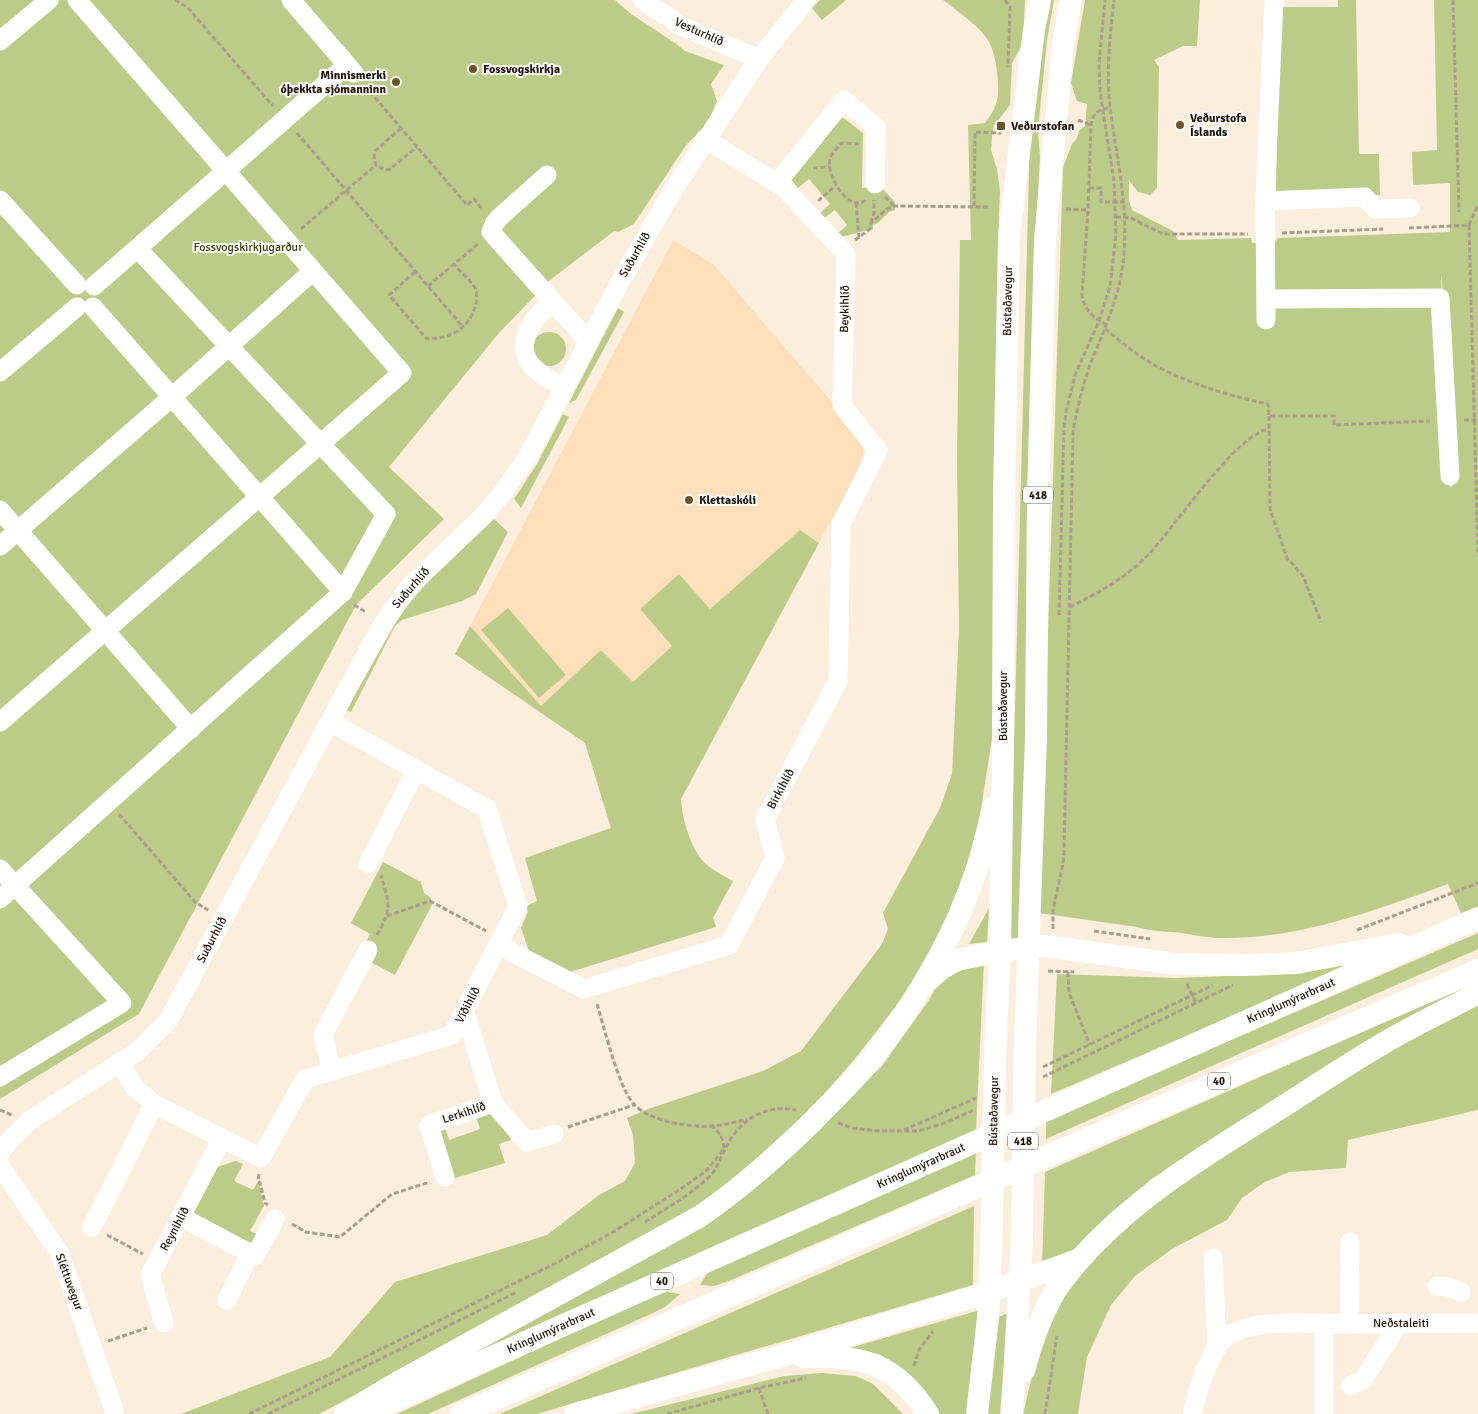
<svg xmlns="http://www.w3.org/2000/svg" width="1478" height="1414" viewBox="0 0 1478 1414" font-family="Signika,sans-serif">
<style>
.built{fill:#fde0bb}
.green{fill:#bdcb88;fill-rule:evenodd}
.lines{fill:none;stroke-linecap:round;stroke-linejoin:round}
.path{stroke:#a99d8e;stroke-width:3;stroke-dasharray:5 2.5;stroke-linecap:butt}
.minor{stroke:#fff;stroke-width:19}
.major{stroke:#fff;stroke-width:22}
.poi-dot{fill:#6b5524;stroke:#fff;stroke-width:2}
.labels{text-anchor:middle;dominant-baseline:central;stroke-width:4;stroke-linejoin:round;paint-order:stroke}
.shield{fill:#fff;stroke:#615a53;stroke-width:1}
.shield-label{font-size:11px;font-weight:bold;fill:#1d1409}
.street-label{font-size:12px;fill:#1d1409;stroke:#fff}
.poi-label{font-size:12px;font-weight:bold;fill:#1d1409;stroke:#fff;text-anchor:start}
.park-label{font-size:12px;fill:#363e07;stroke:#fff}
</style>
<rect width="100%" height="100%" fill="#fceedc"/>
<path class="built" d="M 673,240 L 714,265 L 855,429 L 862,442 L 863,453 L 859,469 L 819,543 L 800,530 L 710,609 L 679,575 L 640,609 L 672,646 L 632,683 L 601,650 L 541,707 L 470,626 Z"/>
<g class="green">
<path d="M 0,0 L 615,0 L 631,14 L 675,43 L 685,51 L 724,65 L 711,84 L 717,101 L 707,125 L 686,145 L 634,224 L 618,232 L 614,231 L 549,281 L 499,333 L 389,467 L 444,519 L 356,605 L 139,1014 L 0,1099 Z"/>
<path d="M 820,0 L 846,0 L 822,20 L 812,8 Z"/>
<path d="M 943,0 L 1025,0 L 1023,43 L 1012,63 L 1010,105 L 993,127 L 991,150 L 997,169 L 1000,191 L 999,213 L 993,732 L 981,809 L 971,856 L 948,914 L 917,979 L 858,1055 L 791,1133 L 740,1175 L 672,1224 L 563,1285 L 319,1414 L 181,1414 L 330,1357 L 395,1282 L 547,1235 L 599,1195 L 625,1181 L 635,1163 L 633,1135 L 627,1118 L 648,1109 L 763,1071 L 801,1051 L 882,944 L 888,929 L 883,913 L 940,808 L 952,774 L 959,629 L 957,457 L 960,240 L 971,240 L 968,125 L 985,123 C 991,115 997,106 998,95 C 999,81 996,54 989,42 C 981,27 956,10 943,0 Z"/>
<path d="M 1048,0 L 1054,0 L 1047,40 L 1038,130 L 1040,157 L 1034,265 L 1027,706 L 1020,939 L 1009,939 L 1030,131 Z"/>
<path d="M 1085,0 L 1200,0 L 1197,46 L 1183,46 L 1154,60 L 1159,67 L 1157,188 L 1150,195 L 1138,192 L 1129,180 L 1129,200 L 1132,210 L 1173,231 L 1178,240 L 1251,238 L 1252,243 L 1275,242 L 1278,238 L 1450,232 L 1450,183 L 1413,185 L 1412,152 L 1437,150 L 1434,0 L 1478,0 L 1478,907 L 1461,913 L 1448,884 C 1373,911 1298,940 1216,938 C 1204,937 1193,935 1182,933 C 1165,931 1153,932 1137,927 L 1039,913 L 1063,167 L 1072,144 L 1077,138 L 1079,131 L 1085,126 L 1087,104 L 1077,101 L 1071,83 ZM 1442,277 L 1452,487 L 1450,487 L 1441,278 Z"/>
<path d="M 1338,0 L 1356,0 L 1359,154 L 1379,154 L 1380,195 L 1276,193 L 1279,7 L 1338,7 Z"/>
<path d="M 841,116 L 863,133 L 862,188 L 881,187 L 895,202 L 895,210 L 889,212 L 878,223 L 873,225 L 873,229 L 841,237 L 837,234 L 847,225 L 835,210 L 824,218 L 820,213 L 830,204 L 809,179 L 798,188 L 789,177 Z"/>
<path d="M 618,308 L 624,312 L 576,400 L 569,403 Z"/>
<circle cx="549" cy="349" r="17"/>
<path d="M 563,414 L 569,417 L 521,508 L 514,499 L 537,464 Z"/>
<path d="M 494,519 L 508,532 L 476,594 L 462,601 L 402,620 L 395,626 L 351,712 L 346,710 L 403,610 L 431,579 Z"/>
<path d="M 800,530 L 819,543 L 681,799 C 682,818 691,851 706,864 C 714,871 724,876 733,881 L 713,918 L 716,927 L 570,972 L 530,954 L 521,928 L 528,912 L 526,906 L 537,901 L 525,858 L 611,828 L 585,743 L 455,654 L 470,626 L 541,706 L 601,650 L 633,682 L 672,646 L 640,609 L 679,574 L 710,609 Z"/>
<path d="M 508,608 L 566,675 L 539,698 L 481,630 Z"/>
<path d="M 383,862 L 421,882 L 424,893 L 431,898 L 432,905 L 395,975 L 367,960 L 364,947 L 370,934 L 351,923 Z"/>
<path d="M 989,908 L 987,942 L 969,944 Z"/>
<path d="M 1478,933 L 1478,949 L 1046,1139 L 1046,1120 Z"/>
<path d="M 1373,956 L 1051,1094 L 1057,974 L 1176,978 L 1252,975 Z"/>
<path d="M 984,961 L 976,1131 L 408,1386 L 545,1311 L 820,1127 L 882,1066 L 929,1000 L 940,979 Z"/>
<path d="M 1478,981 L 1150,1180 L 1070,1257 L 1042,1267 L 1045,1172 Z"/>
<path d="M 1478,1003 L 1478,1110 L 1348,1140 L 1346,1168 L 1289,1172 L 1265,1182 L 1242,1198 L 1227,1220 L 1172,1249 L 1135,1276 L 1111,1305 L 1087,1357 L 1078,1414 L 1023,1414 L 1037,1355 L 1054,1314 L 1077,1276 L 1150,1203 L 1410,1038 Z"/>
<path d="M 488,1109 L 508,1131 L 511,1140 L 499,1144 L 505,1163 L 452,1179 L 438,1132 L 444,1124 L 449,1140 L 480,1129 L 475,1113 Z"/>
<path d="M 976,1148 L 975,1175 L 729,1281 L 714,1286 L 700,1285 L 706,1275 L 722,1262 Z"/>
<path d="M 236,1161 L 243,1164 L 234,1181 L 253,1190 L 257,1183 L 259,1183 L 264,1206 L 250,1231 L 262,1236 L 247,1247 L 198,1222 L 193,1208 L 214,1168 Z"/>
<path d="M 974,1206 L 973,1285 L 537,1414 L 500,1414 Z"/>
<path d="M 663,1291 L 680,1294 L 665,1307 L 653,1313 L 428,1414 L 397,1414 Z"/>
<path d="M 980,1310 L 967,1414 L 936,1414 L 904,1371 L 879,1354 L 846,1349 Z"/>
<path d="M 1008,1313 L 1000,1414 L 987,1414 L 999,1317 Z"/>
<path d="M 822,1373 L 856,1376 L 873,1384 L 903,1414 L 631,1414 L 784,1376 Z"/>
</g>
<g class="lines">
<g class="path">
<path d="M 175,0 L 187,7 L 273,106"/>
<path d="M 1005,0 L 1010,7 L 1008,67"/>
<path d="M 1453,0 L 1459,212"/>
<path d="M 365,86 L 467,205 L 474,199 L 483,210"/>
<path d="M 1078,120 L 1091,125"/>
<path d="M 401,128 L 375,151 L 374,156 L 376,165 L 385,170 L 390,169 L 417,147"/>
<path d="M 297,133 L 463,327"/>
<path d="M 859,144 L 842,143 C 838,147 834,151 831,156 C 822,174 853,218 867,198"/>
<path d="M 813,168 L 830,167"/>
<path d="M 1089,188 L 1101,188 L 1101,202 L 1124,202"/>
<path d="M 885,197 L 894,206"/>
<path d="M 818,201 L 835,186"/>
<path d="M 856,203 L 859,237"/>
<path d="M 974,206 L 975,132 L 1000,133 L 1000,131"/>
<path d="M 1066,209 L 1088,210"/>
<path d="M 1116,217 L 1131,218 L 1163,234 L 1248,234"/>
<path d="M 871,223 L 874,213 L 874,200"/>
<path d="M 1469,225 L 1478,553"/>
<path d="M 1409,228 L 1469,225 L 1478,205"/>
<path d="M 301,229 L 376,165"/>
<path d="M 1282,233 L 1383,229"/>
<path d="M 855,240 L 870,229 L 871,223 L 887,209 L 894,206 L 990,207"/>
<path d="M 415,272 L 389,295 L 426,338 C 450,340 471,328 476,303 C 477,299 477,292 475,288 C 470,279 460,272 454,264"/>
<path d="M 428,286 L 478,244"/>
<path d="M 1107,325 C 1094,318 1084,310 1082,295 L 1088,210 L 1091,125 C 1093,112 1098,110 1111,107"/>
<path d="M 1105,329 C 1123,343 1141,359 1162,369 C 1196,386 1231,396 1268,404 L 1269,416 L 1334,416 L 1334,425 L 1430,421"/>
<path d="M 1269,416 L 1270,509 L 1287,558 L 1303,576 L 1321,622"/>
<path d="M 1464,420 L 1478,420"/>
<path d="M 354,605 L 366,612"/>
<path d="M 1070,607 C 1098,593 1126,578 1149,554 C 1174,528 1236,434 1269,429"/>
<path d="M 1059,615 L 1064,428 L 1066,412 L 1075,375 L 1099,321 L 1110,287 L 1116,235 L 1114,181 L 1100,92 L 1099,63 L 1105,0"/>
<path d="M 119,814 L 195,902 L 208,910"/>
<path d="M 387,916 L 430,901 L 486,931"/>
<path d="M 1053,929 L 1053,910 L 1063,863 L 1064,853 L 1073,432 C 1077,408 1083,385 1091,362 C 1106,325 1121,294 1124,253 C 1128,201 1116,157 1110,106 C 1106,71 1110,35 1114,0"/>
<path d="M 1357,930 L 1478,883"/>
<path d="M 1094,931 L 1150,939"/>
<path d="M 377,935 C 393,907 389,905 381,875"/>
<path d="M 1048,971 L 1074,972"/>
<path d="M 1068,972 L 1069,993 L 1090,1045"/>
<path d="M 1187,984 L 1196,1003"/>
<path d="M 597,1004 C 604,1027 619,1089 634,1104 C 651,1123 697,1129 721,1125 C 730,1124 739,1121 747,1119"/>
<path d="M 1043,1067 L 1213,985"/>
<path d="M 1043,1077 L 1233,985"/>
<path d="M 0,1110 L 12,1115"/>
<path d="M 838,1123 L 853,1128 L 878,1131 L 919,1131 L 942,1124 L 974,1110"/>
<path d="M 568,1127 L 634,1105"/>
<path d="M 904,1130 L 976,1098"/>
<path d="M 259,1174 L 258,1181 L 260,1183 L 265,1203 L 268,1205"/>
<path d="M 645,1222 C 667,1208 690,1195 709,1177 C 718,1168 720,1158 726,1147 C 740,1120 764,1104 796,1110"/>
<path d="M 292,1224 L 306,1232 L 340,1237 L 392,1194 L 430,1182"/>
<path d="M 107,1235 L 143,1254"/>
<path d="M 108,1341 L 147,1328"/>
<path d="M 914,1366 L 919,1350 L 933,1331"/>
<path d="M 759,1388 L 768,1414"/>
<path d="M 249,1414 L 558,1262 L 615,1231 L 682,1188 L 706,1171 L 724,1149 C 723,1138 720,1132 711,1126"/>
<path d="M 268,1414 L 515,1293"/>
<path d="M 667,1414 L 759,1388 L 806,1378"/>
<path d="M 1045,1414 L 1057,1336"/>
</g>
<g class="minor">
<path d="M 291,0 L 354,73"/>
<path d="M 642,0 L 683,27 L 759,59"/>
<path d="M 0,41 L 49,0"/>
<path d="M 547,175 L 500,217 L 494,224 L 491,232 L 588,341"/>
<path d="M 777,183 L 844,100 L 876,127 L 875,184"/>
<path d="M 0,200 L 77,285"/>
<path d="M 1265,201 L 1365,197 L 1375,209 L 1410,208"/>
<path d="M 94,286 L 347,65"/>
<path d="M 1266,299 L 1440,298 L 1450,476"/>
<path d="M 555,304 C 534,311 516,343 529,362 C 537,374 552,380 563,388"/>
<path d="M 93,307 L 343,592"/>
<path d="M 1266,320 L 1265,201 L 1274,0"/>
<path d="M 0,372 L 77,307"/>
<path d="M 0,510 L 191,729"/>
<path d="M 0,546 L 172,397 L 313,271"/>
<path d="M 0,722 L 402,373 L 77,0"/>
<path d="M 368,864 L 416,770"/>
<path d="M 0,869 L 122,1003 L 0,1077"/>
<path d="M 0,899 L 343,592 L 386,514 L 138,249"/>
<path d="M 498,945 L 584,989 L 729,945 L 775,858 L 765,819 L 838,681 L 841,524 L 878,451 L 842,405 L 846,254 L 782,186 L 705,139"/>
<path d="M 120,1063 L 135,1088 L 154,1104 L 261,1158 L 305,1079 L 452,1035 L 518,906 L 487,809 L 330,722"/>
<path d="M 332,1071 L 323,1035 L 368,950"/>
<path d="M 493,1103 L 527,1142 L 554,1134"/>
<path d="M 0,1153 L 11,1139 L 29,1121 L 138,1051 L 168,1021 L 382,625 L 410,586 L 483,516 L 504,491 L 527,458 L 625,273 L 672,192 L 759,59 L 806,0"/>
<path d="M 0,1166 L 59,1252 L 114,1410"/>
<path d="M 445,1177 L 429,1125 L 493,1103 L 465,1013"/>
<path d="M 181,1217 L 255,1256 L 275,1219"/>
<path d="M 92,1227 L 154,1104"/>
<path d="M 1213,1258 L 1217,1347"/>
<path d="M 1437,1286 L 1449,1287 L 1461,1292"/>
<path d="M 227,1300 L 250,1254"/>
<path d="M 164,1323 L 150,1275 L 222,1139"/>
<path d="M 1349,1324 L 1350,1242"/>
<path d="M 1351,1385 L 1363,1380 L 1399,1323"/>
<path d="M 1192,1414 C 1198,1391 1208,1350 1228,1336 C 1256,1317 1319,1324 1352,1324 C 1394,1323 1436,1323 1478,1323"/>
<path d="M 1324,1414 L 1324,1323"/>
</g>
<g class="major">
<path d="M 929,980 L 941,969 L 957,960 L 1000,951 L 1045,946 L 1176,964 L 1248,965 L 1296,963 L 1399,944"/>
<path d="M 803,1357 C 861,1355 895,1362 928,1414"/>
<path d="M 1024,1371 C 1032,1341 1042,1310 1060,1284 C 1113,1212 1191,1164 1265,1118 C 1305,1093 1344,1066 1384,1043 C 1414,1025 1447,1010 1478,993"/>
<path d="M 345,1414 L 395,1384 L 699,1217 C 740,1189 776,1157 812,1122 C 834,1099 858,1077 877,1052 C 923,991 963,922 983,848 C 986,834 991,821 993,807"/>
<path d="M 364,1414 L 1478,918"/>
<path d="M 461,1414 L 1118,1125 L 1478,970"/>
<path d="M 575,1414 L 785,1355 L 989,1292 L 1080,1259"/>
<path d="M 977,1414 L 988,1318 L 991,1251 L 995,1056 L 1000,951 L 1003,739 L 1004,496 L 1009,236 L 1034,30 L 1040,0"/>
<path d="M 1012,1414 L 1022,1238 L 1025,1043 L 1036,737 L 1038,496 L 1045,241 L 1063,43 L 1071,0"/>
</g>
</g>
<g class="poi-dot">
<circle cx="473" cy="69" r="5"/>
<circle cx="396" cy="82" r="5"/>
<circle cx="1180" cy="125" r="5"/>
<rect x="996" y="121" width="10" height="10" rx="2.5"/>
<circle cx="689" cy="500" r="5"/>
</g>
<g class="labels">
<g class="shield">
<rect x="1023" y="486.5" width="30" height="17" rx="4"/>
<rect x="1208" y="1072.5" width="22" height="17" rx="4"/>
<rect x="1008" y="1132.5" width="30" height="17" rx="4"/>
<rect x="651" y="1272.5" width="22" height="17" rx="4"/>
</g>
<g class="shield-label">
<text x="1038" y="495">418</text>
<text x="1219" y="1081">40</text>
<text x="1023" y="1141">418</text>
<text x="662" y="1281">40</text>
</g>
<g class="street-label">
<text transform="translate(699 32) rotate(24)">Vesturhlíð</text>
<text transform="translate(635 255) rotate(-60)">Suðurhlíð</text>
<text transform="translate(1008 301) rotate(-89)">Bústaðavegur</text>
<text transform="translate(845 309) rotate(-89)">Beykihlíð</text>
<text transform="translate(411 588) rotate(-49)">Suðurhlíð</text>
<text transform="translate(1003 706) rotate(-90)">Bústaðavegur</text>
<text transform="translate(781 789) rotate(-62)">Birkihlíð</text>
<text transform="translate(212 940) rotate(-62)">Suðurhlíð</text>
<text transform="translate(1291 1001) rotate(-24)">Kringlumýrarbraut</text>
<text transform="translate(468 1005) rotate(-62)">Víðihlíð</text>
<text transform="translate(994 1111) rotate(-89)">Bústaðavegur</text>
<text transform="translate(464 1113) rotate(-18)">Lerkihlíð</text>
<text transform="translate(921 1166) rotate(-24)">Kringlumýrarbraut</text>
<text transform="translate(175 1229) rotate(-62)">Reynihlíð</text>
<text transform="translate(69 1282) rotate(70)">Sléttuvegur</text>
<text x="1401" y="1323">Neðstaleiti</text>
<text transform="translate(551 1331) rotate(-24)">Kringlumýrarbraut</text>
</g>
<g class="poi-label">
<text x="483" y="69">Fossvogskirkja</text>
<text x="386" y="75" text-anchor="end">Minnismerki<tspan x="386" dy="14">óþekkta sjómanninn</tspan></text>
<text x="1190" y="118">Veðurstofa<tspan x="1190" dy="14">Íslands</tspan></text>
<text x="1011" y="126">Veðurstofan</text>
<text x="699" y="500">Klettaskóli</text>
</g>
<g class="park-label">
<text x="248" y="247">Fossvogskirkjugarður</text>
</g>
</g>
</svg>
